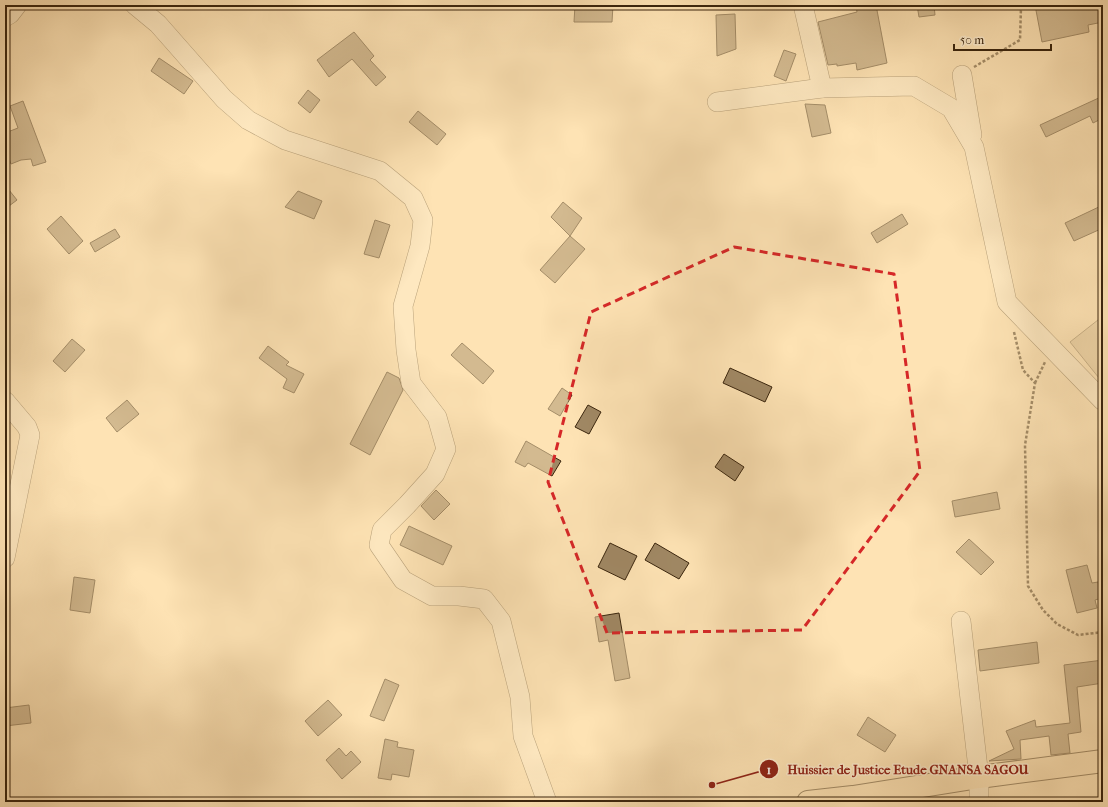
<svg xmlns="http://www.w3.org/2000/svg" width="1108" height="807" viewBox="0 0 1108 807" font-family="'IM FELL French Canon',serif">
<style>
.garden{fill:#ddc398;stroke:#8c7452}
.building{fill:#a08864;stroke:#3a250d}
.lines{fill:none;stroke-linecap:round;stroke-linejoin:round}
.minor-casing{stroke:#6b5437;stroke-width:20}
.major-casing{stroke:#3a250d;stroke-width:24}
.path{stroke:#3a250d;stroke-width:2.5;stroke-dasharray:3 2;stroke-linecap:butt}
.minor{stroke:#feedce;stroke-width:19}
.major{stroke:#fee3b4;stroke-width:22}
.marked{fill:none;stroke:#d62828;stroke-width:3;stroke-dasharray:8 5;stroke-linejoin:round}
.leader{fill:none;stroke:#8f2418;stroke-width:1.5}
.callout-dot{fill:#8f2418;stroke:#feedce;stroke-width:1.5}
.mark-label{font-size:12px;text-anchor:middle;font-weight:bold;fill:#fff}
.callout-label{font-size:13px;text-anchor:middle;font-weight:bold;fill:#8f2418;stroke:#feedce;stroke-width:3;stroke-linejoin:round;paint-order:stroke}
</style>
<rect width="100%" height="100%" fill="#fee3b4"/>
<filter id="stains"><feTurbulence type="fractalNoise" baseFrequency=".005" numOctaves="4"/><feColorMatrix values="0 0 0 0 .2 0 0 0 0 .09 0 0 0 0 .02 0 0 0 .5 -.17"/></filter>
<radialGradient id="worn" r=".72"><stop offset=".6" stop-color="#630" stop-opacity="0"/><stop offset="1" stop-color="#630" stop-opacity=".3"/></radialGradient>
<path class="garden" d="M 1103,316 L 1103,383 L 1070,342 Z"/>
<g class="building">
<path d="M 575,5 L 613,5 L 612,22 L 574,22 Z"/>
<path d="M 856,5 L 876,5 L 887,63 L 857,70 L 856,63 L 837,66 L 837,64 L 828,65 L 818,22 L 857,12 Z"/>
<path d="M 917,5 L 934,5 L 935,15 L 919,17 Z"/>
<path d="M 1035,5 L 1103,5 L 1103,22 L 1088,25 L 1089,32 L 1042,42 Z"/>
<path d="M 735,14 L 736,49 L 717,56 L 716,15 Z"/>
<path d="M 354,32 L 374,56 L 370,60 L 386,77 L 376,86 L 352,59 L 329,77 L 317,60 Z"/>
<path d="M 784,50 L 796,54 L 786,81 L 774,76 Z"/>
<path d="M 159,58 L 193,81 L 184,94 L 151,71 Z"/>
<path d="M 308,90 L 320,100 L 310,113 L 298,103 Z"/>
<path d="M 1103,96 L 1103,118 L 1093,123 L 1090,116 L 1046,137 L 1040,125 Z"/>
<path d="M 23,101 L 46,162 L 33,166 L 31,159 L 21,160 L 11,164 L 5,148 L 5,133 L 18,128 L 10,106 Z"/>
<path d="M 805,104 L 825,105 L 831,133 L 812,137 Z"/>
<path d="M 418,111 L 446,134 L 437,145 L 409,122 Z"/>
<path d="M 5,185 L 17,200 L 5,209 Z"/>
<path d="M 298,191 L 322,201 L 314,219 L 285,207 Z"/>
<path d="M 563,202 L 582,218 L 570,236 L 551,217 Z"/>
<path d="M 1103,205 L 1103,228 L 1074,241 L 1065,223 Z"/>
<path d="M 902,214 L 908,224 L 877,243 L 871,233 Z"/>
<path d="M 61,216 L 83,241 L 69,254 L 47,229 Z"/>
<path d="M 375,220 L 390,225 L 379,258 L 364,254 Z"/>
<path d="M 115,229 L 120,237 L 95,252 L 90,243 Z"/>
<path d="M 570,236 L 585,249 L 555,283 L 540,270 Z"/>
<path d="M 72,339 L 85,350 L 65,372 L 53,361 Z"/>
<path d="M 462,343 L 494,371 L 483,384 L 451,355 Z"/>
<path d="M 268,346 L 289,362 L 286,365 L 304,374 L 294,393 L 283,388 L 287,379 L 259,358 Z"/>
<path d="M 730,368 L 772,387 L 765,402 L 723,383 Z"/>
<path d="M 387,372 L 399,378 L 403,390 L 370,455 L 350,444 Z"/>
<path d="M 562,388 L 572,395 L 560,416 L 548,409 Z"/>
<path d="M 127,400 L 139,414 L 117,432 L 106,418 Z"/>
<path d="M 588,405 L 601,412 L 589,434 L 575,427 Z"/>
<path d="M 526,441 L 561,461 L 552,476 L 528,463 L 525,467 L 515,462 Z"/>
<path d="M 724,454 L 744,467 L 735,481 L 715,467 Z"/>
<path d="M 436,490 L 450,504 L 434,520 L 421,506 Z"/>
<path d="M 997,492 L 1000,509 L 955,517 L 952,501 Z"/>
<path d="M 409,526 L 452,546 L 443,565 L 400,545 Z"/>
<path d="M 969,539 L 994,562 L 981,575 L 956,552 Z"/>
<path d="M 610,543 L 637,556 L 625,580 L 598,567 Z"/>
<path d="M 655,543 L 689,563 L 679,579 L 645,560 Z"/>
<path d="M 1087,565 L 1092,583 L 1098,582 L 1102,598 L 1095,600 L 1097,608 L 1077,613 L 1066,570 Z"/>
<path d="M 74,577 L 95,580 L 90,613 L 70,610 Z"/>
<path d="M 619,613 L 630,678 L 615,681 L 608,640 L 599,642 L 595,617 Z"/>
<path d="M 1037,642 L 1039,663 L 980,671 L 978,650 Z"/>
<path d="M 1103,660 L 1103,683 L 1077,687 L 1081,732 L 1068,734 L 1070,753 L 1051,755 L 1049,736 L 1020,740 L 1021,759 L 989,761 L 1014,749 L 1006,731 L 1035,720 L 1036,727 L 1070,723 L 1064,665 Z"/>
<path d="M 385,679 L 399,685 L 384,721 L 370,716 Z"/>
<path d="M 328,700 L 342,715 L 318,736 L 305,721 Z"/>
<path d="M 29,705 L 31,723 L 5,726 L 5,708 Z"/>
<path d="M 868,717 L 896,735 L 885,752 L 857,735 Z"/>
<path d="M 385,739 L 398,742 L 397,747 L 414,750 L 409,777 L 392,774 L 391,780 L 378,778 Z"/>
<path d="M 339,748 L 346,756 L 351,751 L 361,762 L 342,779 L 326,760 Z"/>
</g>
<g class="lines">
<defs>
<g id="minor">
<path d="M 135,5 L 158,24 L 224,99 L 248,120 L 285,140 L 380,171 L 413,198 L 423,220 L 420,246 L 403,306 L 406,350 L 411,383 L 437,417 L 446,449 L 435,474 L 407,505 L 382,530 L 379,545 L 403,580 L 432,596 L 459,596 L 484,599 L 501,621 L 520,697 L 523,736 L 547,802"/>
<path d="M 803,5 L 822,88"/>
<path d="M 5,17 L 10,14 L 17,5"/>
<path d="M 962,75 L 972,135"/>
<path d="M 717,102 L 822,88 L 914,86 L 951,108 L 974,147 L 1007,302 L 1103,401"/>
<path d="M 5,401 L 27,427 L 30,435 L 5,558"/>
<path d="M 961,621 L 979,777 L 979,802"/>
</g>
<path id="major" d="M 808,802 L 853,797 L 979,777 L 1103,761"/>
</defs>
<use href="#minor" class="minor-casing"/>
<use href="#major" class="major-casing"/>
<g class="path">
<path d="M 974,67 L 1020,40 L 1021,7 L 1020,5"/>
<path d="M 1014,332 L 1023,370 L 1035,383 L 1025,445 L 1028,586 L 1043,610 L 1057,624 L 1078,635 L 1103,632"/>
<path d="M 1035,383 L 1045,362"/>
</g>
<use href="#minor" class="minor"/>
<use href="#major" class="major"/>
</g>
<path d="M0 0H1108V807H0ZM 734,247 L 894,274 L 920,471 L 802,630 L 607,633 L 548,482 L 591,312 Z" fill="#fee3b4" fill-opacity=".55" fill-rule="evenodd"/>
<path class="marked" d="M 734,247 L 894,274 L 920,471 L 802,630 L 607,633 L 548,482 L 591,312 Z"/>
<path class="leader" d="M712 785L769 769"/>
<g class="callout-dot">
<circle cx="712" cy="785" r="4"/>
<circle cx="769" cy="769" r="10"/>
</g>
<g class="mark-label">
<text x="769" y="774">1</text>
</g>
<g class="callout-label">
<text x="908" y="774">Huissier de Justice Etude GNANSA SAGOU</text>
</g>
<rect width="1108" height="807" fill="none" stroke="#fee3b4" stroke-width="20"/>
<rect x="6" y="6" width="1096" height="795" fill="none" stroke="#3a250d" stroke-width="2"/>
<rect x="10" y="10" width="1088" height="787" fill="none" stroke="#3a250d"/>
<path d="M954 44v6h97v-6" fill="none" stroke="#3a250d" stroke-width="2"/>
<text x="960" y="44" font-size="12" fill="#3a250d" stroke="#feedce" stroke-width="3" paint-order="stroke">50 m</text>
<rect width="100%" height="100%" filter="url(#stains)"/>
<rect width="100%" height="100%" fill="url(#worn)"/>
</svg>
